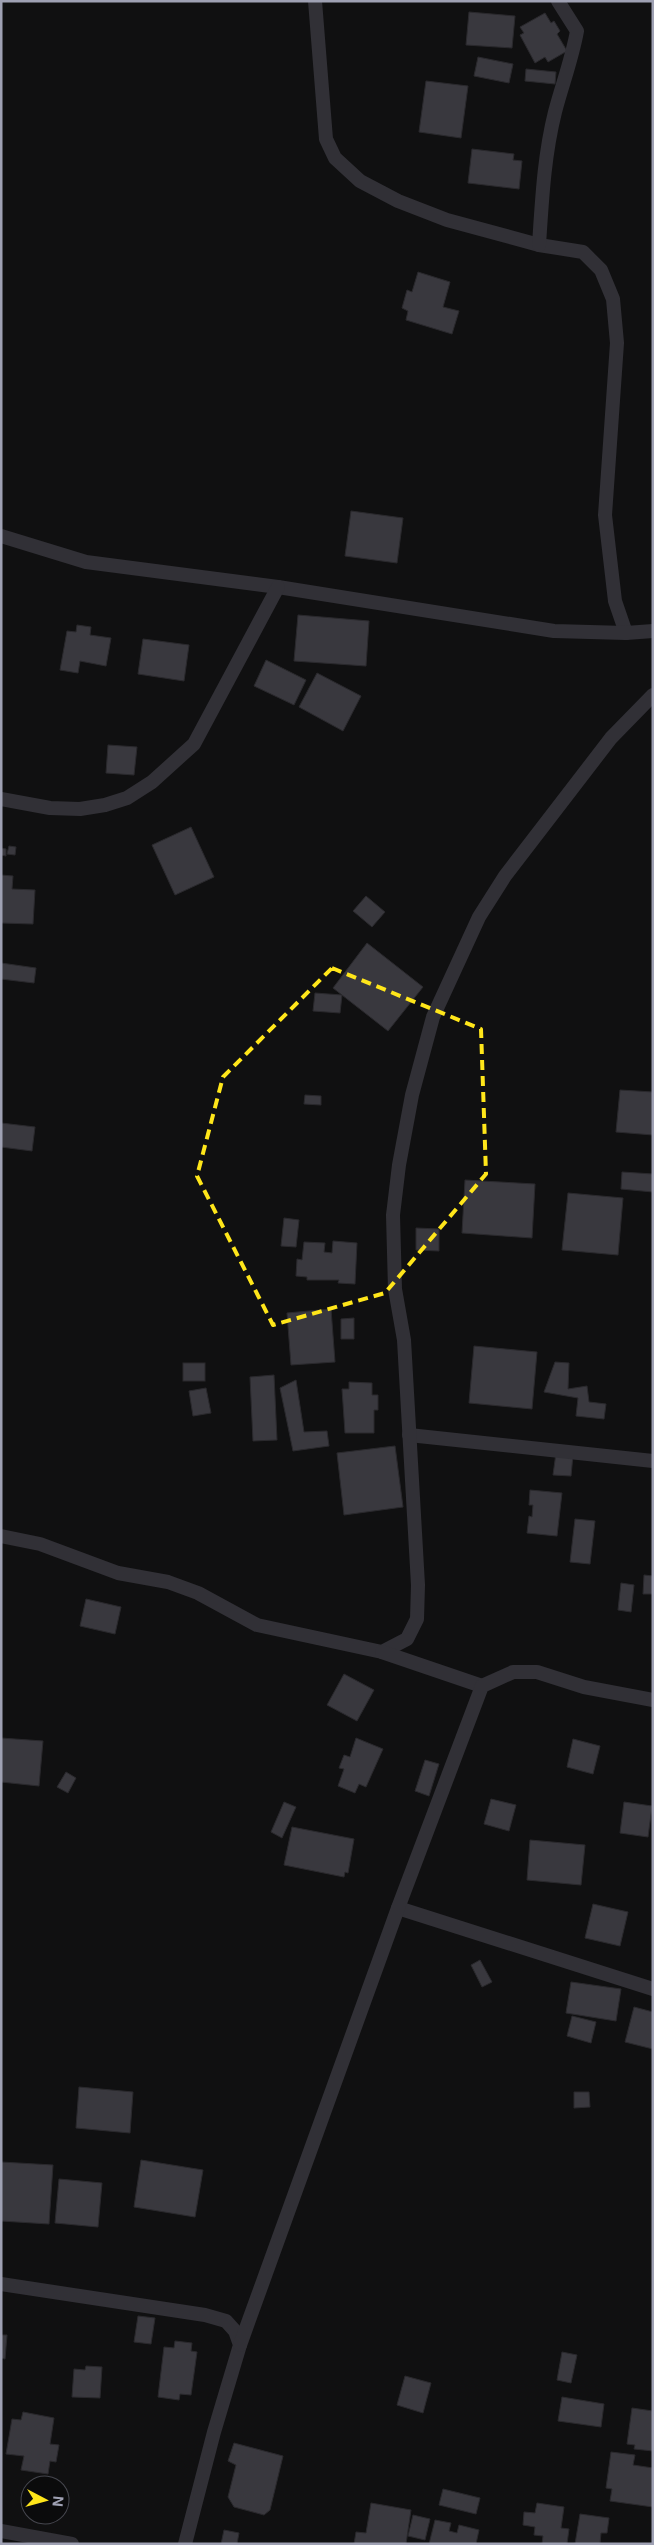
<svg xmlns="http://www.w3.org/2000/svg" width="654" height="2545" viewBox="0 0 654 2545" font-family="Inter,sans-serif">
<style>
.building{fill:#39383e;stroke:#2a292d}
.lines{fill:none;stroke-linecap:round;stroke-linejoin:round}
.street{stroke:#313036;stroke-width:14}
.marked{fill:none;stroke:#ffe61a;stroke-width:4;stroke-dasharray:10 6;stroke-linejoin:round}
</style>
<rect width="100%" height="100%" fill="#101011"/>
<g class="building">
<path d="M 469,12 L 515,16 L 512,48 L 466,45 Z"/>
<path d="M 545,13 L 551,23 L 554,21 L 560,31 L 557,34 L 567,51 L 548,62 L 545,57 L 535,63 L 520,35 L 524,33 L 520,27 Z"/>
<path d="M 478,57 L 513,64 L 509,83 L 474,76 Z"/>
<path d="M 526,69 L 556,72 L 555,84 L 525,81 Z"/>
<path d="M 426,81 L 468,86 L 461,138 L 419,132 Z"/>
<path d="M 472,149 L 514,154 L 513,160 L 522,161 L 519,189 L 468,183 Z"/>
<path d="M 418,272 L 450,282 L 443,307 L 459,311 L 452,334 L 406,320 L 408,311 L 402,308 L 407,290 L 412,292 Z"/>
<path d="M 351,511 L 403,518 L 397,563 L 345,556 Z"/>
<path d="M 298,615 L 369,621 L 366,666 L 294,661 Z"/>
<path d="M 77,625 L 91,627 L 90,635 L 111,638 L 106,666 L 80,661 L 78,673 L 60,670 L 67,631 L 76,632 Z"/>
<path d="M 143,639 L 189,645 L 184,681 L 138,674 Z"/>
<path d="M 266,660 L 306,680 L 294,705 L 254,686 Z"/>
<path d="M 317,673 L 361,696 L 343,731 L 299,707 Z"/>
<path d="M 108,745 L 137,747 L 134,775 L 106,773 Z"/>
<path d="M 191,827 L 214,877 L 175,895 L 152,845 Z"/>
<path d="M 9,846 L 16,847 L 15,855 L 7,854 Z"/>
<path d="M 1,848 L 6,849 L 6,856 L 1,855 Z"/>
<path d="M 1,875 L 13,876 L 12,889 L 35,890 L 33,924 L 1,923 Z"/>
<path d="M 366,896 L 385,912 L 372,927 L 353,911 Z"/>
<path d="M 367,943 L 423,987 L 388,1031 L 333,988 Z"/>
<path d="M 1,963 L 36,968 L 34,983 L 1,979 Z"/>
<path d="M 315,993 L 342,995 L 340,1013 L 313,1011 Z"/>
<path d="M 620,1090 L 653,1092 L 653,1135 L 616,1132 Z"/>
<path d="M 305,1095 L 321,1096 L 321,1105 L 304,1104 Z"/>
<path d="M 1,1123 L 35,1127 L 32,1151 L 1,1147 Z"/>
<path d="M 622,1172 L 653,1174 L 653,1192 L 621,1189 Z"/>
<path d="M 465,1180 L 535,1184 L 532,1238 L 462,1233 Z"/>
<path d="M 568,1193 L 623,1198 L 618,1255 L 562,1250 Z"/>
<path d="M 284,1218 L 299,1220 L 296,1247 L 281,1246 Z"/>
<path d="M 416,1228 L 439,1229 L 439,1251 L 416,1250 Z"/>
<path d="M 333,1241 L 357,1243 L 355,1284 L 338,1283 L 339,1280 L 307,1280 L 307,1277 L 296,1276 L 297,1259 L 302,1260 L 304,1242 L 325,1243 L 324,1252 L 332,1253 Z"/>
<path d="M 331,1309 L 335,1362 L 291,1365 L 287,1313 Z"/>
<path d="M 354,1318 L 354,1339 L 341,1339 L 341,1319 Z"/>
<path d="M 474,1346 L 537,1352 L 532,1409 L 469,1403 Z"/>
<path d="M 555,1362 L 569,1363 L 568,1389 L 587,1386 L 589,1402 L 606,1404 L 604,1419 L 576,1416 L 578,1398 L 544,1392 Z"/>
<rect x="183" y="1363" width="22" height="18"/>
<path d="M 274,1375 L 277,1440 L 253,1441 L 250,1377 Z"/>
<path d="M 296,1380 L 304,1432 L 327,1431 L 329,1446 L 293,1451 L 280,1388 Z"/>
<path d="M 349,1382 L 372,1383 L 372,1395 L 378,1395 L 378,1410 L 374,1410 L 374,1433 L 345,1433 L 342,1389 L 349,1389 Z"/>
<path d="M 206,1388 L 211,1413 L 193,1416 L 189,1391 Z"/>
<path d="M 395,1446 L 403,1507 L 344,1515 L 337,1453 Z"/>
<path d="M 556,1453 L 573,1455 L 571,1476 L 553,1475 Z"/>
<path d="M 530,1490 L 562,1493 L 557,1536 L 527,1533 L 529,1516 L 532,1517 L 533,1505 L 529,1505 Z"/>
<path d="M 575,1519 L 595,1521 L 590,1564 L 570,1562 Z"/>
<path d="M 644,1575 L 653,1576 L 653,1594 L 643,1594 Z"/>
<path d="M 621,1583 L 634,1585 L 631,1612 L 618,1610 Z"/>
<path d="M 86,1599 L 121,1607 L 115,1634 L 80,1626 Z"/>
<path d="M 344,1674 L 374,1690 L 357,1721 L 327,1705 Z"/>
<path d="M 1,1738 L 43,1741 L 39,1786 L 1,1782 Z"/>
<path d="M 356,1738 L 383,1749 L 366,1787 L 359,1784 L 355,1793 L 338,1786 L 344,1769 L 339,1768 L 344,1755 L 350,1757 Z"/>
<path d="M 573,1739 L 600,1746 L 593,1774 L 567,1767 Z"/>
<path d="M 425,1760 L 439,1764 L 429,1796 L 415,1791 Z"/>
<path d="M 66,1772 L 76,1778 L 68,1793 L 57,1787 Z"/>
<path d="M 491,1799 L 516,1805 L 509,1831 L 484,1824 Z"/>
<path d="M 284,1802 L 296,1807 L 282,1838 L 271,1832 Z"/>
<path d="M 624,1802 L 652,1806 L 648,1837 L 620,1833 Z"/>
<path d="M 292,1827 L 354,1839 L 348,1873 L 345,1872 L 344,1877 L 284,1865 Z"/>
<path d="M 530,1840 L 585,1845 L 581,1885 L 527,1880 Z"/>
<path d="M 593,1904 L 628,1912 L 620,1946 L 585,1938 Z"/>
<path d="M 480,1960 L 492,1982 L 482,1987 L 471,1965 Z"/>
<path d="M 571,1982 L 621,1989 L 616,2021 L 566,2013 Z"/>
<path d="M 634,2007 L 653,2012 L 653,2049 L 625,2042 Z"/>
<path d="M 572,2016 L 596,2022 L 591,2043 L 567,2036 Z"/>
<path d="M 79,2087 L 133,2092 L 130,2133 L 76,2128 Z"/>
<path d="M 574,2092 L 589,2092 L 590,2107 L 574,2108 Z"/>
<path d="M 141,2160 L 203,2170 L 195,2217 L 134,2207 Z"/>
<path d="M 1,2162 L 53,2165 L 49,2224 L 1,2221 Z"/>
<path d="M 59,2179 L 102,2183 L 98,2227 L 55,2223 Z"/>
<path d="M 138,2316 L 155,2318 L 151,2344 L 134,2342 Z"/>
<path d="M 1,2335 L 7,2335 L 5,2359 L 1,2358 Z"/>
<path d="M 175,2341 L 192,2343 L 191,2351 L 197,2352 L 191,2395 L 180,2394 L 179,2400 L 158,2397 L 164,2347 L 174,2348 Z"/>
<path d="M 562,2352 L 577,2355 L 571,2383 L 557,2380 Z"/>
<path d="M 86,2366 L 102,2367 L 100,2398 L 72,2397 L 74,2369 L 85,2370 Z"/>
<path d="M 405,2376 L 431,2383 L 423,2413 L 397,2405 Z"/>
<path d="M 562,2397 L 604,2404 L 601,2427 L 558,2421 Z"/>
<path d="M 632,2408 L 653,2411 L 653,2451 L 634,2449 L 635,2445 L 627,2444 Z"/>
<path d="M 23,2412 L 54,2418 L 50,2444 L 59,2445 L 56,2462 L 50,2461 L 48,2474 L 21,2470 L 24,2456 L 6,2454 L 12,2419 L 21,2420 Z"/>
<path d="M 234,2443 L 283,2456 L 270,2510 L 264,2515 L 234,2507 L 228,2497 L 236,2465 L 228,2461 Z"/>
<path d="M 611,2452 L 635,2455 L 633,2465 L 653,2468 L 653,2507 L 610,2501 L 612,2489 L 606,2488 Z"/>
<path d="M 443,2489 L 480,2498 L 476,2514 L 439,2505 Z"/>
<path d="M 371,2503 L 411,2510 L 406,2544 L 354,2544 L 356,2532 L 366,2533 Z"/>
<path d="M 537,2503 L 564,2507 L 561,2528 L 569,2529 L 567,2544 L 542,2544 L 543,2536 L 534,2535 L 535,2527 L 523,2525 L 524,2512 L 535,2513 Z"/>
<path d="M 580,2514 L 609,2518 L 607,2533 L 601,2533 L 600,2544 L 575,2544 Z"/>
<path d="M 413,2515 L 430,2519 L 425,2540 L 408,2536 Z"/>
<path d="M 435,2520 L 451,2523 L 449,2531 L 457,2533 L 459,2525 L 479,2530 L 476,2544 L 429,2544 Z"/>
<path d="M 224,2530 L 239,2533 L 237,2544 L 221,2544 Z"/>
</g>
<g class="lines">
<g class="street">
<path d="M 315,1 L 326,139 L 335,158 L 360,181 L 398,201 L 447,220 L 539,245 L 583,252 L 601,270 L 613,299 L 617,343 L 605,515 L 615,601 L 626,633"/>
<path d="M 539,245 C 542,200 544,156 555,112 C 562,85 572,59 577,31 L 558,1"/>
<path d="M 1,536 L 86,562 L 278,587 L 554,631 L 626,633 L 653,631"/>
<path d="M 1,799 L 50,808 L 80,809 L 105,805 L 127,798 L 152,782 L 194,744 L 278,587"/>
<path d="M 409,1435 L 653,1461"/>
<path d="M 1,1536 L 40,1544 L 118,1573 L 168,1582 L 198,1593 L 257,1625 L 382,1652 L 407,1639 L 417,1619 L 418,1585 L 404,1340 L 395,1289 L 393,1215 L 399,1165 L 412,1095 L 433,1017 L 479,917 L 505,876 L 611,738 L 653,695"/>
<path d="M 382,1652 L 482,1686"/>
<path d="M 398,1908 L 653,1989"/>
<path d="M 1,2284 L 205,2315 L 226,2321 L 235,2331 L 240,2345 L 214,2432 L 185,2544"/>
<path d="M 240,2345 L 398,1908 L 482,1686 L 513,1672 L 537,1672 L 584,1687 L 653,1700"/>
<path d="M 1,2531 L 72,2544"/>
</g>
</g>
<path class="marked" d="M 332,968 L 481,1029 L 486,1174 L 385,1293 L 273,1325 L 197,1176 L 223,1077 Z"/>
<rect width="654" height="2545" fill="none" stroke="#9fa1b3" stroke-width="5"/>
<g transform="translate(45 2500) rotate(96)"><circle r="24" fill="#0b0b0c" stroke="#46474f"/>
<path d="M0-4L9 19L0 12L-9 19Z" fill="#ffe61a"/>
<text y="-8" font-size="14" font-weight="bold" text-anchor="middle" fill="#9fa1b3">N</text>
</g>
</svg>
